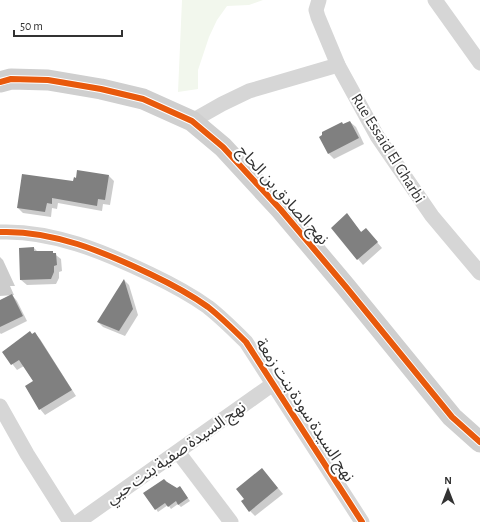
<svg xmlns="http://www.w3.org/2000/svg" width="480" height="522" viewBox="0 0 480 522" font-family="'Alegreya Sans','Noto Sans Arabic',sans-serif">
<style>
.green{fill:#f2f7ed}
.shadow{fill:#0003}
.building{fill:#808080}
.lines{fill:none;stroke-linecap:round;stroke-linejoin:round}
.street{stroke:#d6d6d6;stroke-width:15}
.secondary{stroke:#cfcfcf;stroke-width:21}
.cycleway-casing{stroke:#fff;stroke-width:8}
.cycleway{stroke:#e8590c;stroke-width:6}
.labels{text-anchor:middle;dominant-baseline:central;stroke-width:4;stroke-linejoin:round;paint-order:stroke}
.street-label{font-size:16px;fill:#323232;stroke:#fff}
</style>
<rect width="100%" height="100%" fill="#fff"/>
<path class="green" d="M 182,0 L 263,0 L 249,5 L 227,6 L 217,20 L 209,37 L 198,70 L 198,89 L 178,92 Z"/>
<g class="shadow">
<path d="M 350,122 L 356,127 L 364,144 L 334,159 L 329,154 L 343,125 Z"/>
<path d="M 109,176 L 114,181 L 110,205 L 103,204 L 102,211 L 58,203 L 57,209 L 52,208 L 51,217 L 23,213 L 18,208 L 74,182 Z"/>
<path d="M 347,215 L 362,233 L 371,235 L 382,248 L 363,265 L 332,228 Z"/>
<path d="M 34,248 L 38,252 L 52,252 L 61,259 L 62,271 L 59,272 L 59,278 L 56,284 L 27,285 L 21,280 L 20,249 Z"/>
<path d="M 0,257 L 3,260 L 15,286 L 10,286 L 14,295 L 0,296 Z"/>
<path d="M 124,280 L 129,285 L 138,315 L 125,336 L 103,327 L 98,322 Z"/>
<path d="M 12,295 L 17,301 L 27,321 L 1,334 L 0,333 L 0,301 Z"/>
<path d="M 30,332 L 33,335 L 35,334 L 40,339 L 76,396 L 45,415 L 40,409 L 26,387 L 34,382 L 24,366 L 17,370 L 3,352 Z"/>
<path d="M 267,475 L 283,494 L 255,516 L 250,511 Z"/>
<path d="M 167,482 L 177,489 L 180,487 L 190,501 L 181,507 L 178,504 L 171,509 L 168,505 L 158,512 L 156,509 Z"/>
</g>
<g class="building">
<path d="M 350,121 L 359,138 L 328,154 L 319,137 L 322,135 L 322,132 L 342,122 L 343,124 Z"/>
<path d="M 77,170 L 109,175 L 105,200 L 98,199 L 97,206 L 52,198 L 52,204 L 47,203 L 45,212 L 17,208 L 22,174 L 73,181 L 74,177 L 76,178 Z"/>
<path d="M 347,213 L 361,232 L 366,228 L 378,242 L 357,260 L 331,228 Z"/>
<path d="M 34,247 L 34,251 L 53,251 L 53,253 L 56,253 L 57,265 L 54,266 L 54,272 L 51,279 L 20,280 L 19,248 Z"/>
<path d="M 124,279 L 133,309 L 119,331 L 97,322 Z"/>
<path d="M 12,294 L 23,316 L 0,327 L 0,300 Z"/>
<path d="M 30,331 L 32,334 L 35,332 L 72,390 L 39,410 L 25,386 L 33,381 L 19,360 L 11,365 L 2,352 Z"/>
<path d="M 262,468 L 278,488 L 249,512 L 241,501 L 244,499 L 236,489 Z"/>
<path d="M 164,479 L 167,482 L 177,488 L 180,486 L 188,498 L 178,505 L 176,501 L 168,507 L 165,503 L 155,510 L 143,493 Z"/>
</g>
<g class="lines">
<g class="street">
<path d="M 319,0 L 316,10 L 318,17 L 338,65 L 377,136 L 432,216 L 480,273"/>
<path d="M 435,0 L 480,63"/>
<path d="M 192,121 L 222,104 L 249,91 L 338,65"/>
<path d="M 0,232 C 52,230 104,252 150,274 C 171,284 190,294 208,307 C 222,318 234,330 246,342 L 362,522"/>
<path d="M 0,406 L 27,454 L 70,522"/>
<path d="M 178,452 L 231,522"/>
<path d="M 78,522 L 273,384"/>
</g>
<path class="secondary" d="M 0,82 L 11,79 L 48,80 L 101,89 L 143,99 L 192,121 L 223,147 L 281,210 L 346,287 L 452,417 L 480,442"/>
<defs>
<g id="cycleway">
<path d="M 0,82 L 11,79 L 48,80 L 101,89 L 143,99 L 192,121 L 223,147 L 281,210 L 346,287 L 452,417 L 480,442"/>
<path d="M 0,232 C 52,230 104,252 150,274 C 171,284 190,294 208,307 C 222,318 234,330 246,342 L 362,522"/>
</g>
</defs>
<use href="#cycleway" class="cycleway-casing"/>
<use href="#cycleway" class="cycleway"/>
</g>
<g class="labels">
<g class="street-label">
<text transform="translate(388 148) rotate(58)">Rue Essaid El Gharbi</text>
<text transform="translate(283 195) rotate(48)">نهج الصادق بن الحاج</text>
<text transform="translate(305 410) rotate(57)">نهج السيدة سودة بنت زمعة</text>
<text transform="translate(176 453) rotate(-35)">نهج السيدة صفية بنت حيي</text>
</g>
</g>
<g transform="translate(448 490)" stroke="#ffffff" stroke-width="3" paint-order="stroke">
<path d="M0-3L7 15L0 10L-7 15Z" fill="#323232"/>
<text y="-6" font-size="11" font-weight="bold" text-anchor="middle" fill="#323232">N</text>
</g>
<path d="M14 30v6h108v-6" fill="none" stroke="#323232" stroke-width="2"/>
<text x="20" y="30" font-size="12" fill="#323232" stroke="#ffffff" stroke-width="3" paint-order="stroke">50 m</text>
</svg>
